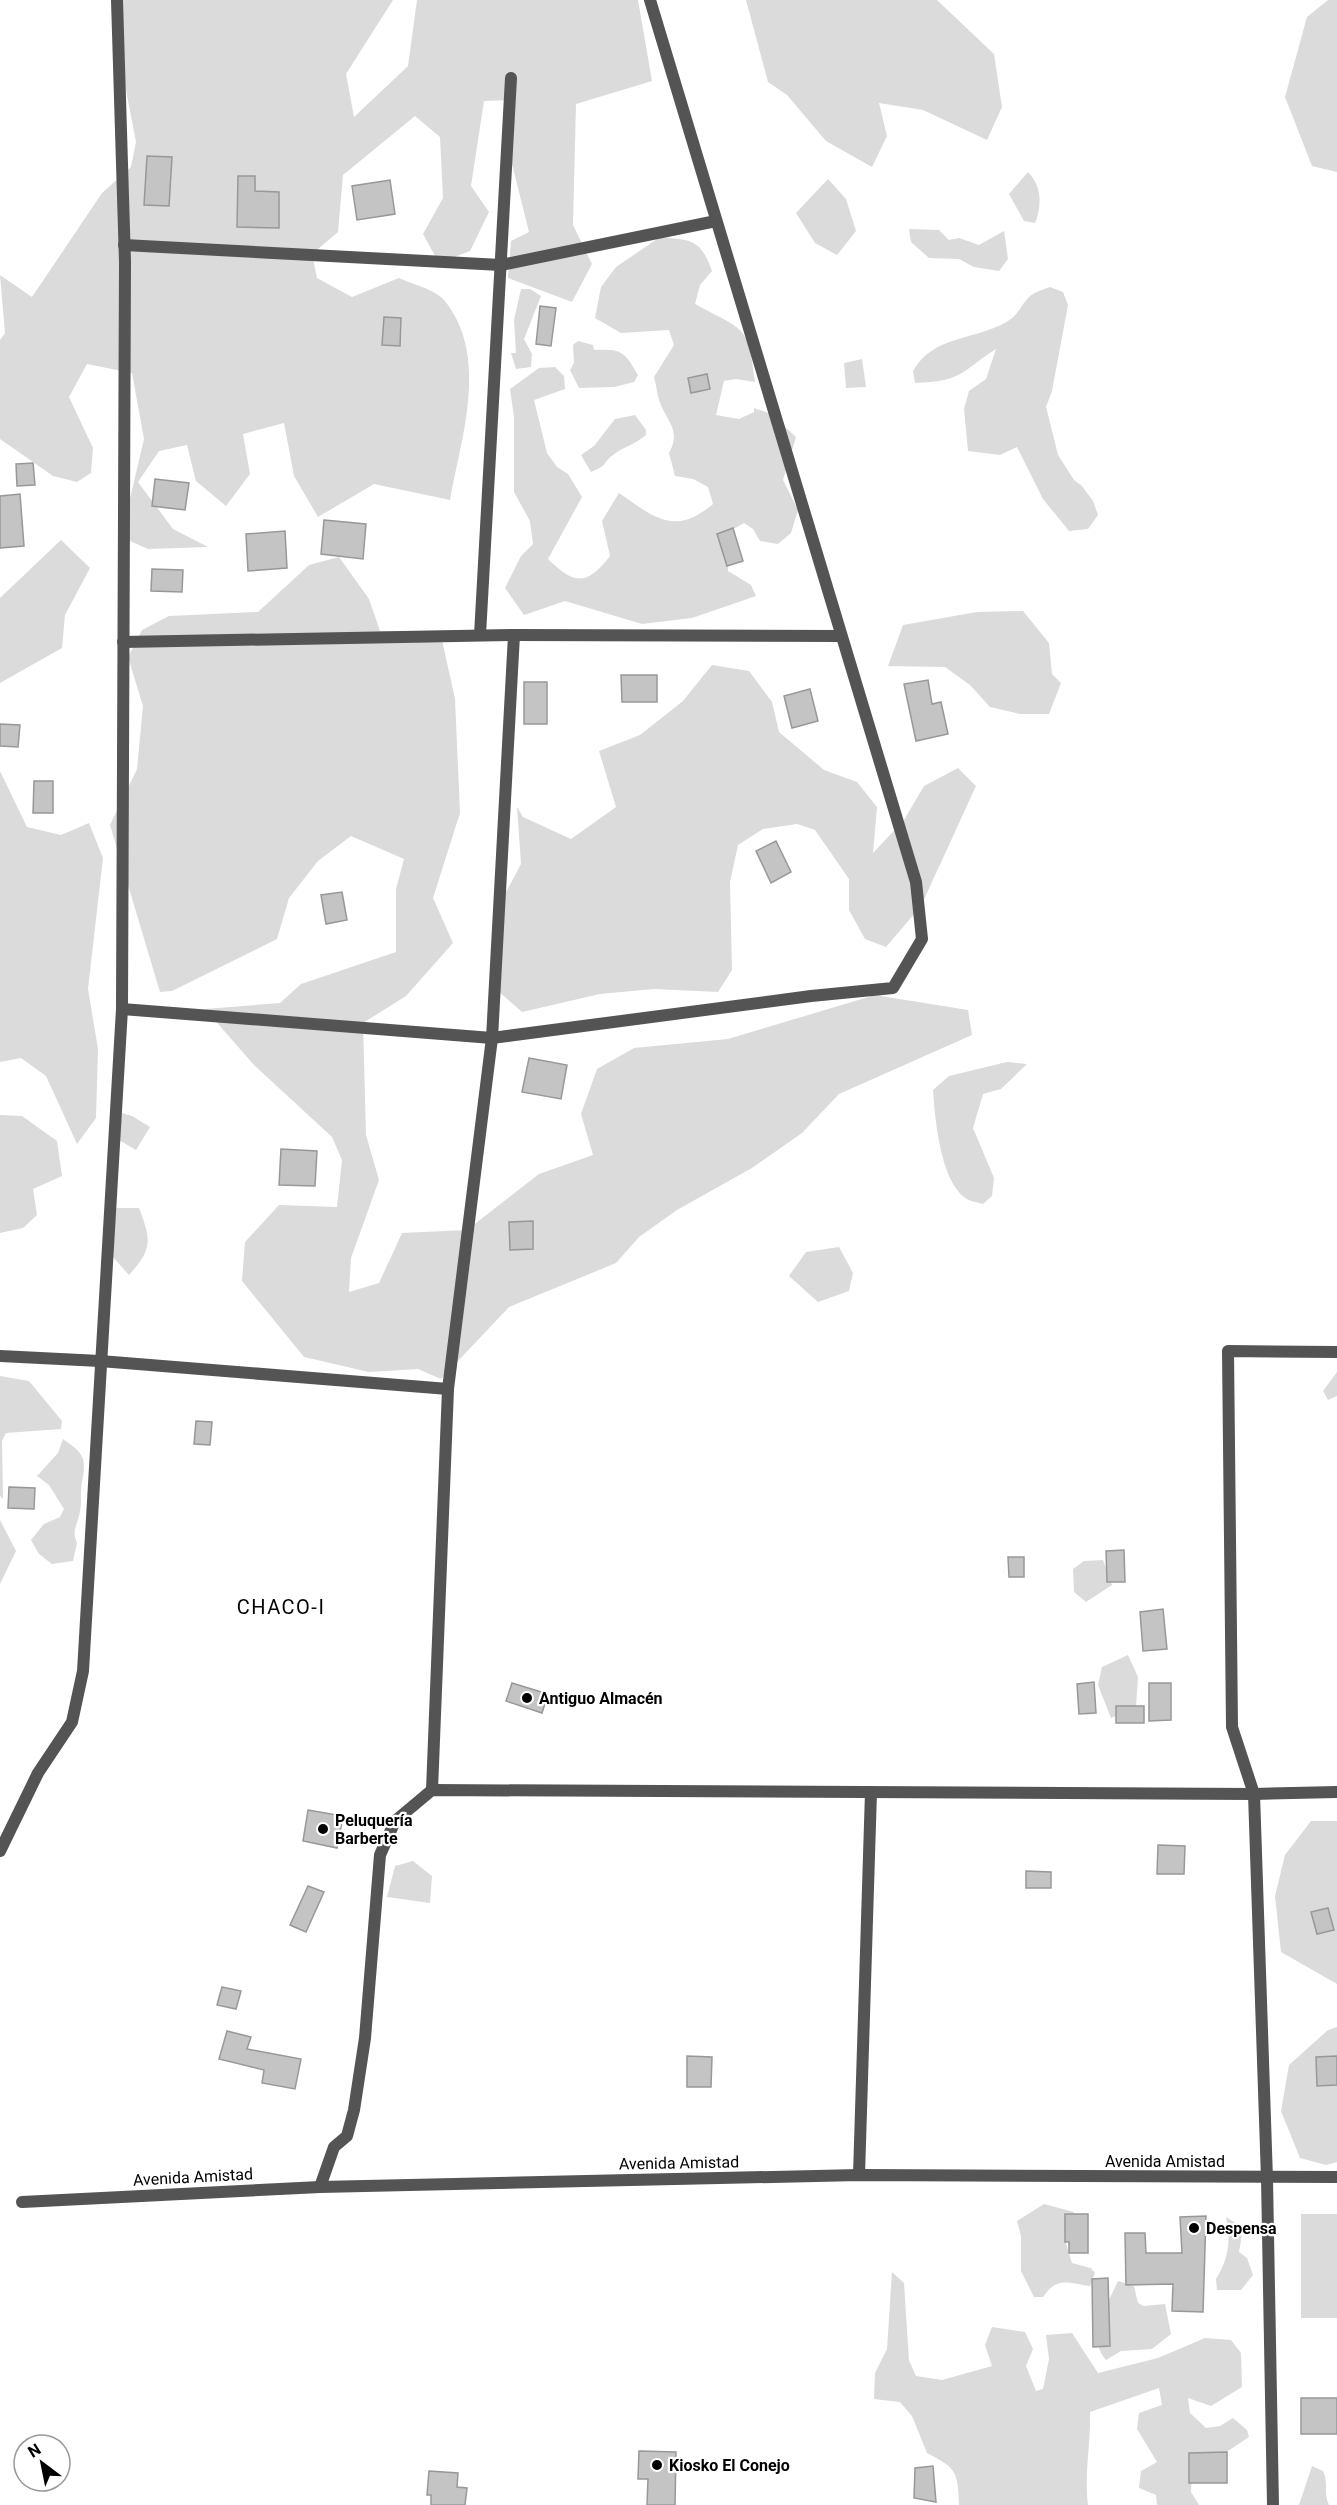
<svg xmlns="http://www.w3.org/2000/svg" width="1337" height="2505" viewBox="0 0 1337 2505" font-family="Roboto,sans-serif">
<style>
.green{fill:#dbdbdb}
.building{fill:#c4c4c4;stroke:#989898;stroke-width:1.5}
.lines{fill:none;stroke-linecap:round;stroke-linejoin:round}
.minor{stroke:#545454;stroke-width:12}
.poi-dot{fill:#000;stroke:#fff;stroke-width:2}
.labels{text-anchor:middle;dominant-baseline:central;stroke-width:4.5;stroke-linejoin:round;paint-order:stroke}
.poi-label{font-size:16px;font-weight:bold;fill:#000;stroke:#fff;text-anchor:start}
.street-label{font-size:16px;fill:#000;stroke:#fff}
.quarter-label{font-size:20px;letter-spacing:1.5px;fill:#000;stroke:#fff}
</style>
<rect width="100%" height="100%" fill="#fff"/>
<g class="green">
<path d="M 114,0 L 393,0 L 346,74 L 354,117 L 408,66 L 417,0 L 638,0 L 652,81 L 576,104 L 573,225 L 592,264 L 572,302 L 508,278 L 511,241 L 529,232 L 512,164 L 509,100 L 484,101 L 471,186 L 489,212 L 470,251 L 439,263 L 423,234 L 443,198 L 440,137 L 415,116 L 343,175 L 338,232 L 312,254 L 317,278 L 352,297 L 399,278 C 412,284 436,290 444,300 C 490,356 461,437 450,500 L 374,484 L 318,517 L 294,476 L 284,423 L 243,434 L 250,474 L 226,506 L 196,481 L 187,445 L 159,451 L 138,482 L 173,529 L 208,547 L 148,549 L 121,537 L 144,439 L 132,373 L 87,364 L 69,397 L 93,448 L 91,473 L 77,482 L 53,476 L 0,439 L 0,340 L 5,333 L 0,275 L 32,297 L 102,193 L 131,167 L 136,142 L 113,23 Z"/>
<path d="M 746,0 L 937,0 L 994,54 L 1002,107 L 987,140 L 923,110 L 879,103 L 887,136 L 872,167 L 826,141 L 787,95 L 768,82 Z"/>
<path d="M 1328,0 L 1337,0 L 1337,172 L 1312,166 L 1285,97 L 1307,17 Z"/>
<path d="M 1028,172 C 1042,186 1042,206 1035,223 L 1024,221 L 1009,194 Z"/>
<path d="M 828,179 L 846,199 L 856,231 L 837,255 L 815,243 L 796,213 Z"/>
<path d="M 909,229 L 939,230 L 949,240 L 959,238 L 979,245 L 1004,231 L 1008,259 L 999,271 L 974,267 L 959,259 L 929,258 L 911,242 Z"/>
<path d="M 660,237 C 691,240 701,239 712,271 L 700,285 L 695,304 C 744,331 748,323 755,382 L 736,379 L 724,381 L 716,415 L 739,419 L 754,412 L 754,408 L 771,414 L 796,437 L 783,480 L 798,510 L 791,533 L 778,544 L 760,541 L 753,529 L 744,523 L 730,531 L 728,571 L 751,585 L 756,596 L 692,618 L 642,624 L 565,601 L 524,615 L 505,588 L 521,556 L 533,544 L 530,521 L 514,492 L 514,417 L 510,389 L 539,368 L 555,367 L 564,376 L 565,389 L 534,400 L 547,453 L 557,467 L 568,474 L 582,497 L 548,559 C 574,584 586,587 610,556 L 602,521 L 619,493 C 654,517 674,537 713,504 L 708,487 L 693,479 L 675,476 L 669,453 C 682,430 666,421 659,400 C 657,393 656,384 654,377 L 674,345 L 669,330 L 621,333 L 595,318 L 601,287 L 616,267 Z"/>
<path d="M 1050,287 L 1063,292 L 1068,305 L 1052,391 L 1046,407 L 1058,455 L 1074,480 L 1082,486 L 1093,501 L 1098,515 L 1088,529 L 1069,531 L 1043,499 L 1017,447 L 1000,455 L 968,451 L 964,409 L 969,391 L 986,379 L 996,349 C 959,373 963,381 915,383 L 913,371 C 934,334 976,341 1008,321 C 1019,315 1023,300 1033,294 C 1037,291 1045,289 1050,287 Z"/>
<path d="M 521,289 L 530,289 L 541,296 L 524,339 L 532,354 L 531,367 L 516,369 L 511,353 L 516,353 L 514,320 Z"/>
<path d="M 578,341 L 593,345 L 594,350 C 622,349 624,351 638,375 L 634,382 L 614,387 L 579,388 L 570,370 L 574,363 L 573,345 Z"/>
<path d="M 862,359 L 866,387 L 846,388 L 844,363 Z"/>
<path d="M 635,415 L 646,430 L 646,435 C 636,444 623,447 613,455 C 602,463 609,465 591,472 L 581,455 L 594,446 L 615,419 Z"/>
<path d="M 61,540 L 90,568 L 65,615 L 62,648 L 0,683 L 0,598 Z"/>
<path d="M 339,557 L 369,599 L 380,631 L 440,631 L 455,699 L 460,813 L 433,898 L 453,943 L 406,996 L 363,1023 L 366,1135 L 379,1180 L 351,1258 L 349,1292 L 379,1283 L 402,1233 L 467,1230 L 539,1174 L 593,1155 L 581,1114 L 597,1069 L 634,1048 L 728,1039 L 875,995 L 968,1010 L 972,1035 L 839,1094 L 802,1133 L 752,1168 L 677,1210 L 639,1237 L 616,1263 L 509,1307 L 441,1379 L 418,1369 L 369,1372 L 304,1357 L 242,1281 L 245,1242 L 279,1205 L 337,1207 L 342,1160 L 332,1137 L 254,1065 L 205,1009 L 280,1003 L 301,984 L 396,952 L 396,889 L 404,859 L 351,836 L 318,861 L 289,898 L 277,939 L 172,991 L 160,992 L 110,825 L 137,769 L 143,706 L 128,657 L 142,630 L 169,616 L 258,612 L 309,565 Z"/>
<path d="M 1023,611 L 1049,643 L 1052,674 L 1061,683 L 1049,714 L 1020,714 L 990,707 L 970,685 L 945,667 L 888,666 L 903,625 L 977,612 Z"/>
<path d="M 712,665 L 749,671 L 772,702 L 779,732 L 824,770 L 857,782 L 877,807 L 873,853 L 904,820 L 924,786 L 958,768 L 976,786 L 921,906 L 886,947 L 865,939 L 849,910 L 849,879 L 815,830 L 797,824 L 763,829 L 738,845 L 730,882 L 732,970 L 718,992 L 654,989 L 600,994 L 522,1012 L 497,990 L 505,894 L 521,864 L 517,807 L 523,817 L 571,839 L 616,807 L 599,751 L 640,735 L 683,701 Z"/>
<path d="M 0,771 L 27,827 L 61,835 L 89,823 L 103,858 L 88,989 L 98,1049 L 96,1118 L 77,1144 L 46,1076 L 21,1058 L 0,1062 Z"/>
<path d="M 1007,1062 L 1027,1064 L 1001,1089 L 983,1094 L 973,1128 L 994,1178 L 992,1196 L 983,1204 C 977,1202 969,1201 965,1198 C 940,1179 935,1119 933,1090 L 949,1076 Z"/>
<path d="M 122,1113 L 132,1116 L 150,1127 L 136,1150 L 119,1140 L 116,1119 Z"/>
<path d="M 0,1115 L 22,1116 L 57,1141 L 62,1176 L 33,1189 L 37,1215 L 23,1228 L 0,1233 Z"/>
<path d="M 116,1208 L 139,1208 C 151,1240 153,1248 129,1275 L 112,1256 Z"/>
<path d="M 839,1247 L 853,1273 L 849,1291 L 818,1302 L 789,1276 L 806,1252 Z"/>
<path d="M 1337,1372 L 1337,1396 L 1328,1400 L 1323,1391 Z"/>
<path d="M 0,1376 L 29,1381 L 62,1421 L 61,1429 L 6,1433 L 2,1441 L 3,1499 L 0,1496 Z"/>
<path d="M 63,1439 C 83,1453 87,1457 82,1482 C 80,1492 82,1502 80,1511 C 78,1524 71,1530 77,1543 L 73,1561 L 52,1564 L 39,1554 L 31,1540 L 44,1524 L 60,1517 L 64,1509 L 49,1485 L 37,1476 L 58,1453 Z"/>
<path d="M 0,1520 L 16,1551 L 0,1584 Z"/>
<path d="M 1103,1560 L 1112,1585 L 1086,1602 L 1074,1592 L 1073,1569 L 1084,1561 Z"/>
<path d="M 1128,1655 L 1138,1677 L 1136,1708 L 1111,1718 L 1098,1685 L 1102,1667 Z"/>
<path d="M 1311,1821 L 1337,1821 L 1337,1984 L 1281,1952 L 1275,1896 L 1285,1855 Z"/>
<path d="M 413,1861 L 432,1876 L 430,1903 L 387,1897 L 395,1866 Z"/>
<path d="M 1337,2027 L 1337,2162 L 1326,2165 L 1300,2158 L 1281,2111 L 1289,2065 L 1328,2030 Z"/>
<path d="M 1044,2204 L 1074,2212 L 1064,2237 L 1072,2263 L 1091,2268 L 1095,2273 L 1090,2286 C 1068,2283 1057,2276 1043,2297 L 1034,2297 L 1021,2271 L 1021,2236 L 1017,2221 Z"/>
<rect x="1301" y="2214" width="36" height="104"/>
<path d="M 1226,2217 L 1243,2228 L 1239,2252 L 1247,2258 L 1253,2275 L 1241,2290 L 1217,2290 L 1216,2279 C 1229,2258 1231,2240 1226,2217 Z"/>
<path d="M 892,2272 L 904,2283 L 909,2360 L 916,2376 L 942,2380 L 992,2366 L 985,2345 L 992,2327 L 1025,2332 L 1033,2349 L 1026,2366 L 1036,2391 L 1043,2389 L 1049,2359 L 1046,2335 L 1072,2333 L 1098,2373 L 1158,2358 L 1205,2338 L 1231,2340 L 1241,2353 L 1242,2387 L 1211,2406 L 1188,2398 L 1190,2413 L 1206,2428 L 1220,2426 L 1233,2418 L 1247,2430 L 1249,2437 L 1222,2455 L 1193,2452 L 1191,2492 L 1199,2505 L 1157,2505 L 1156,2495 L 1139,2488 L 1141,2471 L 1157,2462 L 1137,2429 L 1139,2413 L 1162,2405 L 1159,2388 L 1090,2412 C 1091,2444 1084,2473 1088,2505 L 959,2505 C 958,2471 956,2468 927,2453 L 912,2416 L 900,2402 L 874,2399 L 875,2373 L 887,2349 Z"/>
<path d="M 1118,2281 L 1134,2286 L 1138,2303 L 1144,2306 L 1165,2304 L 1171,2334 L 1152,2349 L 1121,2351 L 1106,2360 C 1086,2339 1108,2303 1118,2281 Z"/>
<path d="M 1312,2466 L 1323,2471 C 1329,2483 1323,2494 1329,2505 L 1299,2505 Z"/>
</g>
<g class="building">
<path d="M 147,156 L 172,157 L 169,206 L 144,205 Z"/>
<path d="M 238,176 L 255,176 L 255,191 L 279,192 L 279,228 L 237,227 Z"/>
<path d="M 390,180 L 395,214 L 357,220 L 352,186 Z"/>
<path d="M 540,306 L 556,308 L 551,346 L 536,344 Z"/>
<path d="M 384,317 L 401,318 L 400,346 L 382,345 Z"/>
<path d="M 707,374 L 710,389 L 691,393 L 688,378 Z"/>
<path d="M 33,463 L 35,485 L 17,486 L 16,464 Z"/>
<path d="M 155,479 L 189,483 L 185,510 L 152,506 Z"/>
<path d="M 20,494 L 24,546 L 0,548 L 0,496 Z"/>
<path d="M 324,520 L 366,524 L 363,559 L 321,554 Z"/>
<path d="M 733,528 L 743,561 L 727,566 L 717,534 Z"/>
<path d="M 285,531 L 287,568 L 248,571 L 246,534 Z"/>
<path d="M 152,569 L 183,570 L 182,592 L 151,591 Z"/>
<path d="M 621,675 L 657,675 L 657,702 L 622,702 Z"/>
<path d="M 928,680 L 932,704 L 941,702 L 948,734 L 916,741 L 904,684 Z"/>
<rect x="524" y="682" width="23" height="42"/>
<path d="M 810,689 L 818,721 L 792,728 L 784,696 Z"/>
<path d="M 0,724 L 20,725 L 18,747 L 0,746 Z"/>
<path d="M 34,781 L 53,781 L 53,813 L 33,813 Z"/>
<path d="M 776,841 L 791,872 L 771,883 L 756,851 Z"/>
<path d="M 342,892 L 347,920 L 326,924 L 321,895 Z"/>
<path d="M 529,1058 L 567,1065 L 561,1099 L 522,1092 Z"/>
<path d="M 281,1149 L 317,1151 L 315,1186 L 279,1185 Z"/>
<path d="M 533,1221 L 533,1249 L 510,1250 L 509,1222 Z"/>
<path d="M 196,1421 L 212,1422 L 210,1445 L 194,1444 Z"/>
<path d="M 9,1487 L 35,1488 L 34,1509 L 8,1508 Z"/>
<path d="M 1124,1550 L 1125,1582 L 1107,1582 L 1106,1551 Z"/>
<path d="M 1008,1557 L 1024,1557 L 1024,1577 L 1009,1577 Z"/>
<path d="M 1163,1609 L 1167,1649 L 1143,1651 L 1140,1612 Z"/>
<path d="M 1094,1682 L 1096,1713 L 1079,1714 L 1077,1684 Z"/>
<path d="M 512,1683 L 548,1694 L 542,1713 L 506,1701 Z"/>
<path d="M 1149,1683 L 1171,1683 L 1171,1720 L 1149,1721 Z"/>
<rect x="1116" y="1706" width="28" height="17"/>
<path d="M 308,1810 L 343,1816 L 337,1848 L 303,1841 Z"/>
<path d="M 1158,1845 L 1185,1846 L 1184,1874 L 1157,1874 Z"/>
<path d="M 1026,1871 L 1051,1872 L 1051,1888 L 1026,1888 Z"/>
<path d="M 308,1886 L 324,1892 L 306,1932 L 290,1925 Z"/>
<path d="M 1328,1908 L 1334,1930 L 1317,1934 L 1311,1912 Z"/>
<path d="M 222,1987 L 241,1991 L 236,2009 L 217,2005 Z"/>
<path d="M 227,2031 L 251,2037 L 247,2049 L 301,2059 L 295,2089 L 262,2083 L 264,2070 L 219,2059 Z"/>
<path d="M 687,2056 L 712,2057 L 711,2087 L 687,2087 Z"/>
<path d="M 1337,2056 L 1337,2085 L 1317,2086 L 1316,2057 Z"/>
<path d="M 1065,2214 L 1088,2214 L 1088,2253 L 1069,2253 L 1069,2242 L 1065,2242 Z"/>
<path d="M 1206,2216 L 1203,2312 L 1172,2311 L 1173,2284 L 1126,2285 L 1125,2233 L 1145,2233 L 1146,2253 L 1182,2253 L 1180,2217 Z"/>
<path d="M 1108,2278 L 1110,2346 L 1093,2347 L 1092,2279 Z"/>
<rect x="1301" y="2398" width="36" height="36"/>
<path d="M 639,2451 L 676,2452 L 675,2505 L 647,2505 L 648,2479 L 638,2479 Z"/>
<path d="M 1227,2452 L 1227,2483 L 1189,2483 L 1189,2453 Z"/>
<path d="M 933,2466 L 936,2502 L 914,2498 L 915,2468 Z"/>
<path d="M 429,2471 L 458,2473 L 457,2487 L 467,2488 L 465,2505 L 431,2505 L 431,2495 L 427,2495 Z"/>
</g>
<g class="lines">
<g class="minor">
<path d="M 124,245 L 501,265 L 716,221"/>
<path d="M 480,635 L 511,78"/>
<path d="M 123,642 L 514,635 L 840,636"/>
<path d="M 122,1009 L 492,1038 L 811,996 L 893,988 L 922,939 L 916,882 L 650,0"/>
<path d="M 0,1356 L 100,1361 L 448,1389"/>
<path d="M 432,1790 L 448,1389 L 492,1038 L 514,635"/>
<path d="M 0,1851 L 38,1773 L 72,1722 L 83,1671 L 122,1009 L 125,262 L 117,0"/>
<path d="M 859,2175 L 871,1792"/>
<path d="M 320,2187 L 334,2147 L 347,2136 L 354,2110 L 365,2038 L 380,1855 L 395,1821 L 432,1790 L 1254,1794 L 1337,1792"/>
<path d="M 22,2202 L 320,2187 L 859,2175 L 1337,2177"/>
<path d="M 1273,2505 L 1267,2179 L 1254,1794 L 1232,1727 L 1228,1351 L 1337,1352"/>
</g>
</g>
<g class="poi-dot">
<circle cx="527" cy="1698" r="6"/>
<circle cx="323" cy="1829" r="6"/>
<circle cx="1194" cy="2228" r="6"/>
<circle cx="657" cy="2465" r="6"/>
</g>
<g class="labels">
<g class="poi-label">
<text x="539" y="1698">Antiguo Almacén</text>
<text x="335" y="1820">Peluquería<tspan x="335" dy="18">Barberte</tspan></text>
<text x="1206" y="2228">Despensa</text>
<text x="669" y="2465">Kiosko El Conejo</text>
</g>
<g class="street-label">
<text x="1165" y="2161">Avenida Amistad</text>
<text transform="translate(679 2163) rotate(-1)">Avenida Amistad</text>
<text transform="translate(193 2177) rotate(-3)">Avenida Amistad</text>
</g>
<g class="quarter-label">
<text x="281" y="1607">CHACO-I</text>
</g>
</g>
<g transform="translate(42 2463) rotate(328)"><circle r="28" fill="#ffffff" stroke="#999999" stroke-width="1.5"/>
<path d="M0-4.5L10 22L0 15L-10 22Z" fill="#000000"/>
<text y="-9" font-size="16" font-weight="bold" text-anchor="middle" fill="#000000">N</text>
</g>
</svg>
